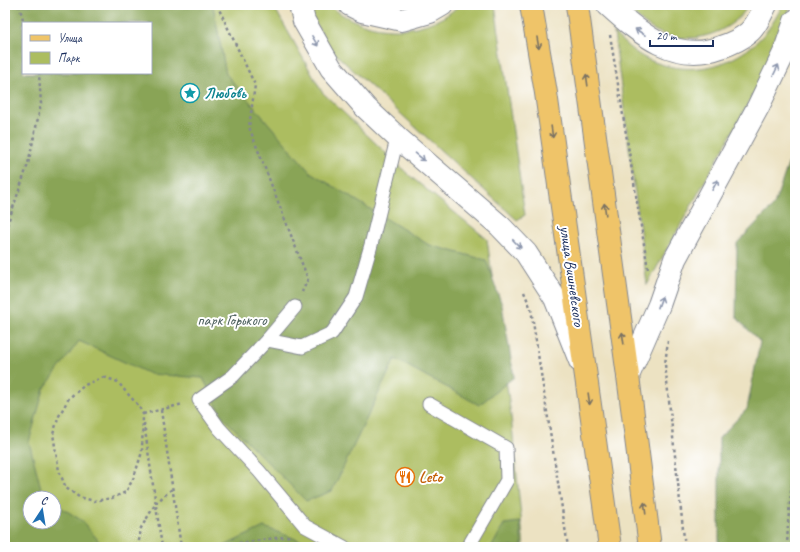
<svg xmlns="http://www.w3.org/2000/svg" width="800" height="552" viewBox="0 0 800 552" font-family="Caveat,sans-serif">
<style>
.green{fill:#acbd60;stroke:#64765f;fill-rule:evenodd}
.forest{fill:#89a456;stroke:#526a5a;fill-rule:evenodd}
.lines{fill:none;stroke-linecap:round;stroke-linejoin:round}
.service-casing{stroke:#848890;stroke-width:15}
.tertiary-casing{stroke:#848890;stroke-width:24}
.primary-casing{stroke:#848890;stroke-width:24}
.path{stroke:#848890;stroke-width:2.5;stroke-dasharray:3 3;stroke-linecap:butt}
.service{stroke:#fff;stroke-width:13}
.tertiary{stroke:#fff;stroke-width:22}
.primary{stroke:#efc469;stroke-width:22}
.oneway{stroke:#8d97ae}
.oneway2{stroke:#7a7263}
.labels{text-anchor:middle;dominant-baseline:central;stroke-width:4;stroke-linejoin:round;paint-order:stroke}
.culture-label{font-size:16px;font-weight:bold;fill:#0d838f;stroke:#fff;text-anchor:start}
.street-label{font-size:16px;fill:#1b2f5e;stroke:#fff}
.park-label{font-size:16px;fill:#4e615f;stroke:#fff}
.food-label{font-size:16px;font-weight:bold;fill:#c56008;stroke:#fff;text-anchor:start}
</style>
<rect width="100%" height="100%" fill="#fff"/>
<filter id="ink" filterUnits="userSpaceOnUse"><feTurbulence type="fractalNoise" baseFrequency=".025" numOctaves="2"/><feDisplacementMap in="SourceGraphic" scale="8" xChannelSelector="R" yChannelSelector="G"/><feConvolveMatrix kernelMatrix="1 2 1 2 8 2 1 2 1" color-interpolation-filters="sRGB"/></filter>
<filter id="wash" filterUnits="userSpaceOnUse"><feTurbulence type="fractalNoise" baseFrequency=".012" numOctaves="4" result="noise"/><feDisplacementMap in="SourceGraphic" scale="16" xChannelSelector="R" yChannelSelector="G"/><feGaussianBlur stdDeviation="0.9" result="paint"/><feColorMatrix in="noise" values="0 0 0 0 0 0 0 0 0 0 0 0 0 0 0 0 0 1.4 0 .05"/><feComposite in="paint" operator="in"/></filter>
<g filter="url(#wash)">
<rect width="100%" height="100%" fill="#ece2c2"/>
<g class="green">
<path d="M 5,5 L 273,5 L 322,92 L 410,176 L 487,239 L 511,416 L 524,547 L 5,547 ZM 23,23 L 151,23 L 151,73 L 23,73 ZM 30,498 L 54,498 L 54,522 L 30,522 Z"/>
<path d="M 305,5 L 329,5 C 357,29 398,36 432,22 C 439,20 446,16 451,12 C 454,10 458,6 461,5 C 467,3 487,5 495,5 L 525,215 L 517,220 L 331,50 Z"/>
<path d="M 626,5 L 749,5 C 731,35 687,47 656,31 C 645,25 633,15 626,5 Z"/>
<path d="M 782,5 L 790,5 L 785,33 L 776,54 L 647,285 L 614,33 C 623,42 633,52 645,58 C 699,84 759,60 782,5 Z"/>
</g>
<g class="forest">
<path d="M 5,5 L 213,5 L 226,74 L 310,172 L 429,245 L 486,260 L 502,305 L 514,377 L 479,405 L 395,359 L 332,491 L 306,501 L 223,417 L 203,378 L 150,374 L 79,341 L 44,389 L 29,442 L 43,496 L 46,498 L 30,498 L 30,522 L 54,522 L 54,503 L 81,520 L 104,547 L 5,547 ZM 23,23 L 151,23 L 151,73 L 23,73 Z"/>
<path d="M 795,144 L 795,547 L 719,547 L 719,438 L 747,409 L 760,342 L 736,317 L 737,243 L 774,205 Z"/>
<path d="M 520,522 L 522,547 L 491,547 L 494,543 L 504,524 Z"/>
<path d="M 264,527 L 317,547 L 222,547 Z"/>
</g>
</g>
<g filter="url(#ink)">
<g class="lines">
<defs>
<g id="service">
<path d="M 267,340 L 295,307"/>
<path d="M 429,404 L 506,448 L 507,480 L 468,547"/>
<path d="M 344,547 L 305,526 L 259,471 L 219,428 L 199,400 L 233,376 L 267,340 L 302,347 L 332,333 L 356,297 L 371,245 L 395,147 L 399,139"/>
</g>
<g id="tertiary">
<path d="M 300,5 L 304,21 L 331,68 L 366,108 L 399,139 L 500,226 L 526,253 L 555,298 L 580,361"/>
<path d="M 350,5 L 362,11 L 402,20 L 430,12 L 442,5"/>
<path d="M 608,5 C 640,34 675,64 721,47 C 730,44 740,40 748,33 C 756,27 761,14 766,5"/>
<path d="M 628,376 L 659,305 L 675,259 L 758,107 L 784,53 L 795,21"/>
</g>
<g id="primary">
<path d="M 531,5 L 546,93 L 610,547"/>
<path d="M 577,5 L 628,376 L 650,547"/>
</g>
</defs>
<use href="#service" class="service-casing"/>
<use href="#tertiary" class="tertiary-casing"/>
<use href="#primary" class="primary-casing"/>
<g class="path">
<path d="M 19,5 L 24,23"/>
<path d="M 217,5 L 255,85 L 249,127 L 308,279 L 302,292"/>
<path d="M 610,35 L 648,269"/>
<path d="M 5,231 L 28,164 L 41,104 L 39,73"/>
<path d="M 524,292 L 531,309 L 568,547"/>
<path d="M 668,341 L 665,364 L 685,547"/>
<path d="M 104,377 L 118,382 L 126,392 L 138,405 L 143,414 L 142,452 L 134,477 L 126,492 L 112,498 L 94,501 L 79,497 L 66,488 L 59,471 L 53,434 L 59,416 L 69,398 L 85,385 Z"/>
<path d="M 161,410 L 181,547"/>
<path d="M 143,414 L 183,404"/>
<path d="M 144,423 L 162,547"/>
<path d="M 138,547 L 141,528 L 156,503 L 173,488"/>
<path d="M 209,547 L 291,536"/>
<path d="M 787,547 L 788,523 L 795,452"/>
</g>
<use href="#service" class="service"/>
<use href="#tertiary" class="tertiary"/>
<use href="#primary" class="primary"/>
</g>
<defs><path id="oneway-shaft" d="M-6 0H5M1.5-3L5.5 0L1.5 3" fill="none" stroke-width="1.6" stroke-linecap="round" stroke-linejoin="round"/></defs>
<g class="oneway">
<use href="#oneway-shaft" transform="translate(640 32) rotate(-147)"/>
<use href="#oneway-shaft" transform="translate(315 41) rotate(60)"/>
<use href="#oneway-shaft" transform="translate(776 70) rotate(-64)"/>
<use href="#oneway-shaft" transform="translate(420 157) rotate(40)"/>
<use href="#oneway-shaft" transform="translate(715 185) rotate(-61)"/>
<use href="#oneway-shaft" transform="translate(517 244) rotate(46)"/>
<use href="#oneway-shaft" transform="translate(660 302) rotate(-70)"/>
</g>
<g class="oneway2">
<use href="#oneway-shaft" transform="translate(538 43) rotate(80)"/>
<use href="#oneway-shaft" transform="translate(587 80) rotate(-98)"/>
<use href="#oneway-shaft" transform="translate(552 132) rotate(82)"/>
<use href="#oneway-shaft" transform="translate(605 209) rotate(-98)"/>
<use href="#oneway-shaft" transform="translate(623 338) rotate(-98)"/>
<use href="#oneway-shaft" transform="translate(589 399) rotate(82)"/>
<use href="#oneway-shaft" transform="translate(645 508) rotate(-97)"/>
</g>
</g>
<defs>
<symbol id="sight-ring" viewBox="-11 -11 22 22"><circle r="9.5" fill="#fff" stroke="#0f9aa8" stroke-width="1.5"/><path d="M0-6L1.8-2.2L6-1.7L2.9 1.2L3.7 5.4L0 3.3L-3.7 5.4L-2.9 1.2L-6-1.7L-1.8-2.2Z" fill="#0f9aa8"/></symbol>
<symbol id="restaurant-ring" viewBox="-11 -11 22 22"><circle r="9.5" fill="#fff" stroke="#e8710a" stroke-width="1.5"/><path d="M-5-6h1v4h1v-4h1v4h1v-4h1v5L-1.5 .5V6h-2V.5L-5-1ZM5-6V6H3V1.5H1.5Q1.5-4 5-6Z" fill="#e8710a"/></symbol>
</defs>
<g fill-rule="evenodd">
<use href="#sight-ring" x="179" y="82" width="22" height="22"/>
<use href="#restaurant-ring" x="394" y="466" width="22" height="22"/>
</g>
<g class="labels">
<g class="culture-label">
<text x="204" y="93">Любовь</text>
</g>
<g class="street-label">
<text transform="translate(572 276) rotate(82)">улица Вишневского</text>
</g>
<g class="park-label">
<text x="232" y="320">парк Горького</text>
</g>
<g class="food-label">
<text x="419" y="477">Leto</text>
</g>
</g>
<rect width="800" height="552" fill="none" stroke="#fff" stroke-width="20"/>
<rect x="22" y="22" width="130" height="52" fill="#ffffff" stroke="#a4acbf"/>
<rect x="30" y="35" width="20" height="6" fill="#efc469" stroke="#a4acbf"/>
<text x="58" y="42" font-size="12" fill="#1b2f5e">Улица</text>
<rect x="30" y="52" width="20" height="12" fill="#acbd60" stroke="#a4acbf"/>
<text x="58" y="62" font-size="12" fill="#1b2f5e">Парк</text>
<g transform="translate(42 510) rotate(12)"><circle r="19" fill="#ffffff" stroke="#a4acbf"/>
<path d="M0-3L7 15L0 10L-7 15Z" fill="#1f6fb2"/>
<text y="-6" font-size="11" font-weight="bold" text-anchor="middle" fill="#1b2f5e">С</text>
</g>
<path d="M650 40v6h63v-6" fill="none" stroke="#1b2f5e" stroke-width="2"/>
<text x="656" y="40" font-size="12" fill="#1b2f5e" stroke="#ffffff" stroke-width="3" paint-order="stroke">20 m</text>
</svg>
